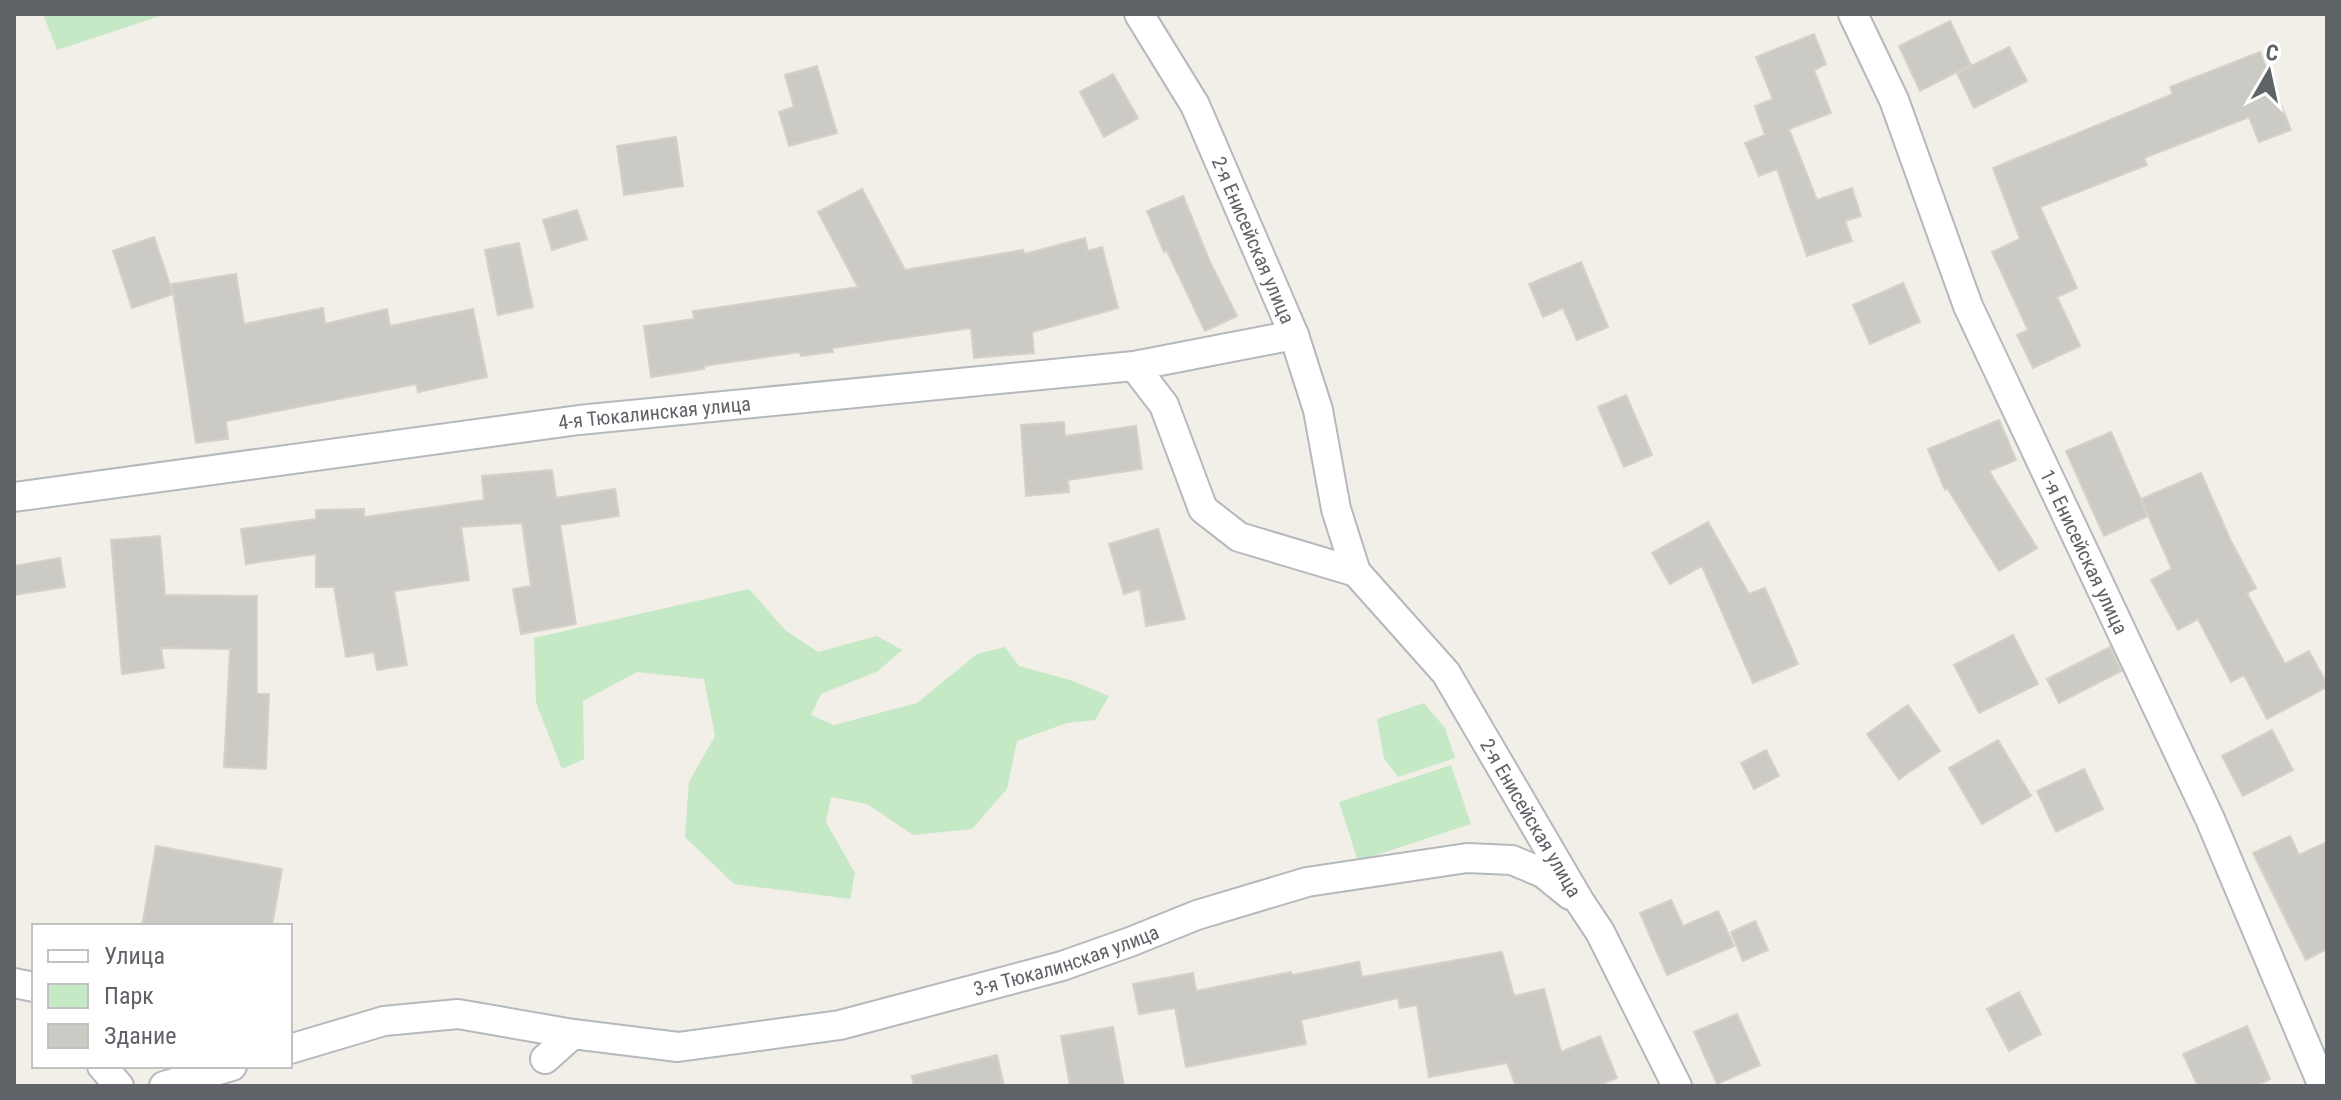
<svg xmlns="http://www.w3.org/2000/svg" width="2341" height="1100" viewBox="0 0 2341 1100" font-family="'Roboto Condensed',sans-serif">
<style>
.green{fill:#c5e8c5}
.building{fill:#cccac5;stroke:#d6d1c6;stroke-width:2}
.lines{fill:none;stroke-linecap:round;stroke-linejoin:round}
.street-casing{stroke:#b5b8bc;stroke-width:32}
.street{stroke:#fff;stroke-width:28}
.labels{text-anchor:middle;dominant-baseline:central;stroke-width:7;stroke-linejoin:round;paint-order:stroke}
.street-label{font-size:20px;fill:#5f6368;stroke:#fff}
</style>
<rect width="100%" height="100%" fill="#f1efe8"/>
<g class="green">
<path d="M 43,14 L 166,14 L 57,50 Z"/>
<path d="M 749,589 L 785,630 L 818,652 L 877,636 L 902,650 L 878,671 L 821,694 L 811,715 L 834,725 L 917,703 L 977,654 L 1005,647 L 1019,666 L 1070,680 L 1109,696 L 1095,720 L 1067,723 L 1017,741 L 1007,789 L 972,829 L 913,835 L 867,804 L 831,797 L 826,822 L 855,873 L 850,899 L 734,884 L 685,837 L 689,782 L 715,736 L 704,679 L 637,672 L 583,701 L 584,759 L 562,769 L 536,703 L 534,638 Z"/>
<path d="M 1424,703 L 1445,728 L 1455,758 L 1398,777 L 1384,758 L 1377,719 Z"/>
<path d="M 1451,765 L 1471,824 L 1358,861 L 1339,802 Z"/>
</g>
<g class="building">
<path d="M 1950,21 L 1971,65 L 1920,91 L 1899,46 Z"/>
<path d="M 1814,34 L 1826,64 L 1814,70 L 1831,113 L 1789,129 L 1817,200 L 1852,188 L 1861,216 L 1845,221 L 1852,241 L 1807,256 L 1777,169 L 1759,176 L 1745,143 L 1765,135 L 1755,106 L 1773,99 L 1756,57 Z"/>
<path d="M 2009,47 L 2027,81 L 1974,108 L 1957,73 Z"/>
<path d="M 2260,52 L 2291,130 L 2259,142 L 2249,117 L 2144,158 L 2147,165 L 2040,207 L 2077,288 L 2057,297 L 2080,346 L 2033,368 L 2017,335 L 2028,330 L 1992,252 L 2020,239 L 1993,168 L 2173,94 L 2170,87 Z"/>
<path d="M 817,66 L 837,133 L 789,146 L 779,112 L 794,107 L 785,75 Z"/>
<path d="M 1113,74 L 1138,118 L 1104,137 L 1080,92 Z"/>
<path d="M 676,137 L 683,186 L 624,195 L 617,146 Z"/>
<path d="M 862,189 L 905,270 L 1023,250 L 1024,254 L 1085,238 L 1088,251 L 1102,247 L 1118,308 L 1032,332 L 1034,353 L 974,358 L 971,328 L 832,348 L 833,352 L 801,356 L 800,352 L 704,366 L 704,369 L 651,377 L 644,326 L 694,319 L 693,311 L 858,287 L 818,212 Z"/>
<path d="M 1183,196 L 1210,262 L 1237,316 L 1205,331 L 1167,251 L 1164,252 L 1147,211 Z"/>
<path d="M 577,210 L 587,239 L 552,250 L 543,220 Z"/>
<path d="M 154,237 L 173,294 L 132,308 L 113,251 Z"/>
<path d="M 519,243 L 533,307 L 498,315 L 485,250 Z"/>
<path d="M 1581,262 L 1608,327 L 1577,340 L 1563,308 L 1543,317 L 1529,284 Z"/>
<path d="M 236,274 L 244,324 L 323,308 L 325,324 L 387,309 L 390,326 L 473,309 L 487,377 L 418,392 L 416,384 L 226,421 L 228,439 L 196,443 L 172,284 Z"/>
<path d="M 1903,283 L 1920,322 L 1870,344 L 1853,305 Z"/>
<path d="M 1626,395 L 1652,455 L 1624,467 L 1598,407 Z"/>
<path d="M 1999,420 L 2016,460 L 1989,471 L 2037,548 L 1999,571 L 1947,488 L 1945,490 L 1928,449 Z"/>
<path d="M 1064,422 L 1065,436 L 1136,426 L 1142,469 L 1068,480 L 1069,492 L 1026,496 L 1021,425 Z"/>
<path d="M 2111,432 L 2148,516 L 2104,536 L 2066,451 Z"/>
<path d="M 552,470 L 556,498 L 615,489 L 619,516 L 560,525 L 576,624 L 521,634 L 513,589 L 531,586 L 522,523 L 461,527 L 469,580 L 394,591 L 407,665 L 377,670 L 374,652 L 346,657 L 334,587 L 316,587 L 316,554 L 246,564 L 241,529 L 316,519 L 316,510 L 364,509 L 364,517 L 484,500 L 482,476 Z"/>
<path d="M 2201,473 L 2230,539 L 2256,588 L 2247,593 L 2285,664 L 2309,651 L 2327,684 L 2327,687 L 2267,719 L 2244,675 L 2231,682 L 2198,619 L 2178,630 L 2151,580 L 2172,569 L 2141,499 Z"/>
<path d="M 1708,522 L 1749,594 L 1765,588 L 1798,664 L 1753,683 L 1702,566 L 1670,584 L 1652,553 Z"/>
<path d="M 1158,529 L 1185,619 L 1146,626 L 1140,589 L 1124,594 L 1109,544 Z"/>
<path d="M 160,536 L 165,595 L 257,596 L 257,694 L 269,694 L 266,769 L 224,767 L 230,649 L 161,648 L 164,668 L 122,674 L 111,540 Z"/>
<path d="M 60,558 L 65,587 L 14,595 L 14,566 Z"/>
<path d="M 2013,635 L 2038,684 L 1979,713 L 1954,665 Z"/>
<path d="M 2110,647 L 2121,671 L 2059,703 L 2047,679 Z"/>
<path d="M 1908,705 L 1940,751 L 1899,779 L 1867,734 Z"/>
<path d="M 2272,730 L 2293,770 L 2243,796 L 2222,756 Z"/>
<path d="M 1998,740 L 2031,796 L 1982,824 L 1949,768 Z"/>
<path d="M 1766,750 L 1779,776 L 1754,789 L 1741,763 Z"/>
<path d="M 2084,769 L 2103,809 L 2056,832 L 2037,791 Z"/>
<path d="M 2290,836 L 2299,855 L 2327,842 L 2327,949 L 2306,960 L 2253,853 Z"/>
<path d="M 156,846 L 282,869 L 272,926 L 142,926 Z"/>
<path d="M 1671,900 L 1683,926 L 1718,911 L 1734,946 L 1667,975 L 1640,913 Z"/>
<path d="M 1755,921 L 1768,950 L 1743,961 L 1731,932 Z"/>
<path d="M 1502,952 L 1514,996 L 1544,989 L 1561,1052 L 1600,1036 L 1617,1078 L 1597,1086 L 1516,1086 L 1507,1063 L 1429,1077 L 1417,1005 L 1400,1008 L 1398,998 L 1301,1020 L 1306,1044 L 1186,1067 L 1175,1008 L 1139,1014 L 1133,984 L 1193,973 L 1196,991 L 1291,972 L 1292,975 L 1359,962 L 1362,977 Z"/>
<path d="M 2019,992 L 2041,1034 L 2009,1051 L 1987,1009 Z"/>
<path d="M 1737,1014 L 1760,1065 L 1717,1084 L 1694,1032 Z"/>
<path d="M 2247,1026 L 2270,1079 L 2256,1086 L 2198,1086 L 2183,1054 Z"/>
<path d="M 1113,1027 L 1124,1086 L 1070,1086 L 1061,1036 Z"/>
<path d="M 997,1055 L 1004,1086 L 914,1086 L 912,1076 Z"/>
</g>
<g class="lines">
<defs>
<g id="street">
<path id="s1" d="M 1139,14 L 1195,105 L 1294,335 L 1318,410 L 1336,509 L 1356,572 L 1446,673 L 1580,902 L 1600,932 L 1677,1086"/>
<path id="s2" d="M 1853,14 L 1894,100 L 1968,306 L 2210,819 L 2323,1086"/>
<path d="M 1134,366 L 1164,405 L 1203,509 L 1239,537 L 1356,572"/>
<path id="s3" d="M 14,497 L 579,420 L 1134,366 L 1294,335"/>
<path d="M 14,983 L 34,987"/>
<path d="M 290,1049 L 384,1021 L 458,1014 L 573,1034"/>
<path id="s4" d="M 545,1059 L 573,1034 L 678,1047 L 840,1025 L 1062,966 L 1130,942 L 1197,915 L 1307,882 L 1467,858 L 1512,860 L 1543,873 L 1570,895"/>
<path d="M 102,1066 L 119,1086"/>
<path d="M 164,1086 L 232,1066"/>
</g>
</defs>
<use href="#street" class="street-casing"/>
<use href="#street" class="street"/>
</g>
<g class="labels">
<g class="street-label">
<text stroke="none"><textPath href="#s1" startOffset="254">2-я Енисейская улица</textPath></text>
<text stroke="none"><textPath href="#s3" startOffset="646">4-я Тюкалинская улица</textPath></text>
<text stroke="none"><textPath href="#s2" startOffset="586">1-я Енисейская улица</textPath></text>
<text stroke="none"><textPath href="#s1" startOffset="906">2-я Енисейская улица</textPath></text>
<text stroke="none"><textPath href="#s4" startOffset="542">3-я Тюкалинская улица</textPath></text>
</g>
</g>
<rect width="2341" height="1100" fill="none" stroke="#5f6368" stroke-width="32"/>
<rect x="32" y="924" width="260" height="144" fill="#ffffff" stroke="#bfc1c3" stroke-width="2"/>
<rect x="48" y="950" width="40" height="12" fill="#ffffff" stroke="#bfc1c3" stroke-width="2"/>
<text x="104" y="964" font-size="24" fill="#5f6368">Улица</text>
<rect x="48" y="984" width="40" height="24" fill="#c5e8c5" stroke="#bfc1c3" stroke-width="2"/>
<text x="104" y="1004" font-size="24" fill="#5f6368">Парк</text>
<rect x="48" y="1024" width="40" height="24" fill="#cccac5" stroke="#bfc1c3" stroke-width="2"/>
<text x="104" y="1044" font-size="24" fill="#5f6368">Здание</text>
<g transform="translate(2269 72) rotate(9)" stroke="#ffffff" stroke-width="6" paint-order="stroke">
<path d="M0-6L14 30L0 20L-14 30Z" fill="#5f6368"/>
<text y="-12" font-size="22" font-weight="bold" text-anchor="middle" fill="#5f6368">С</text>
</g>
</svg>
